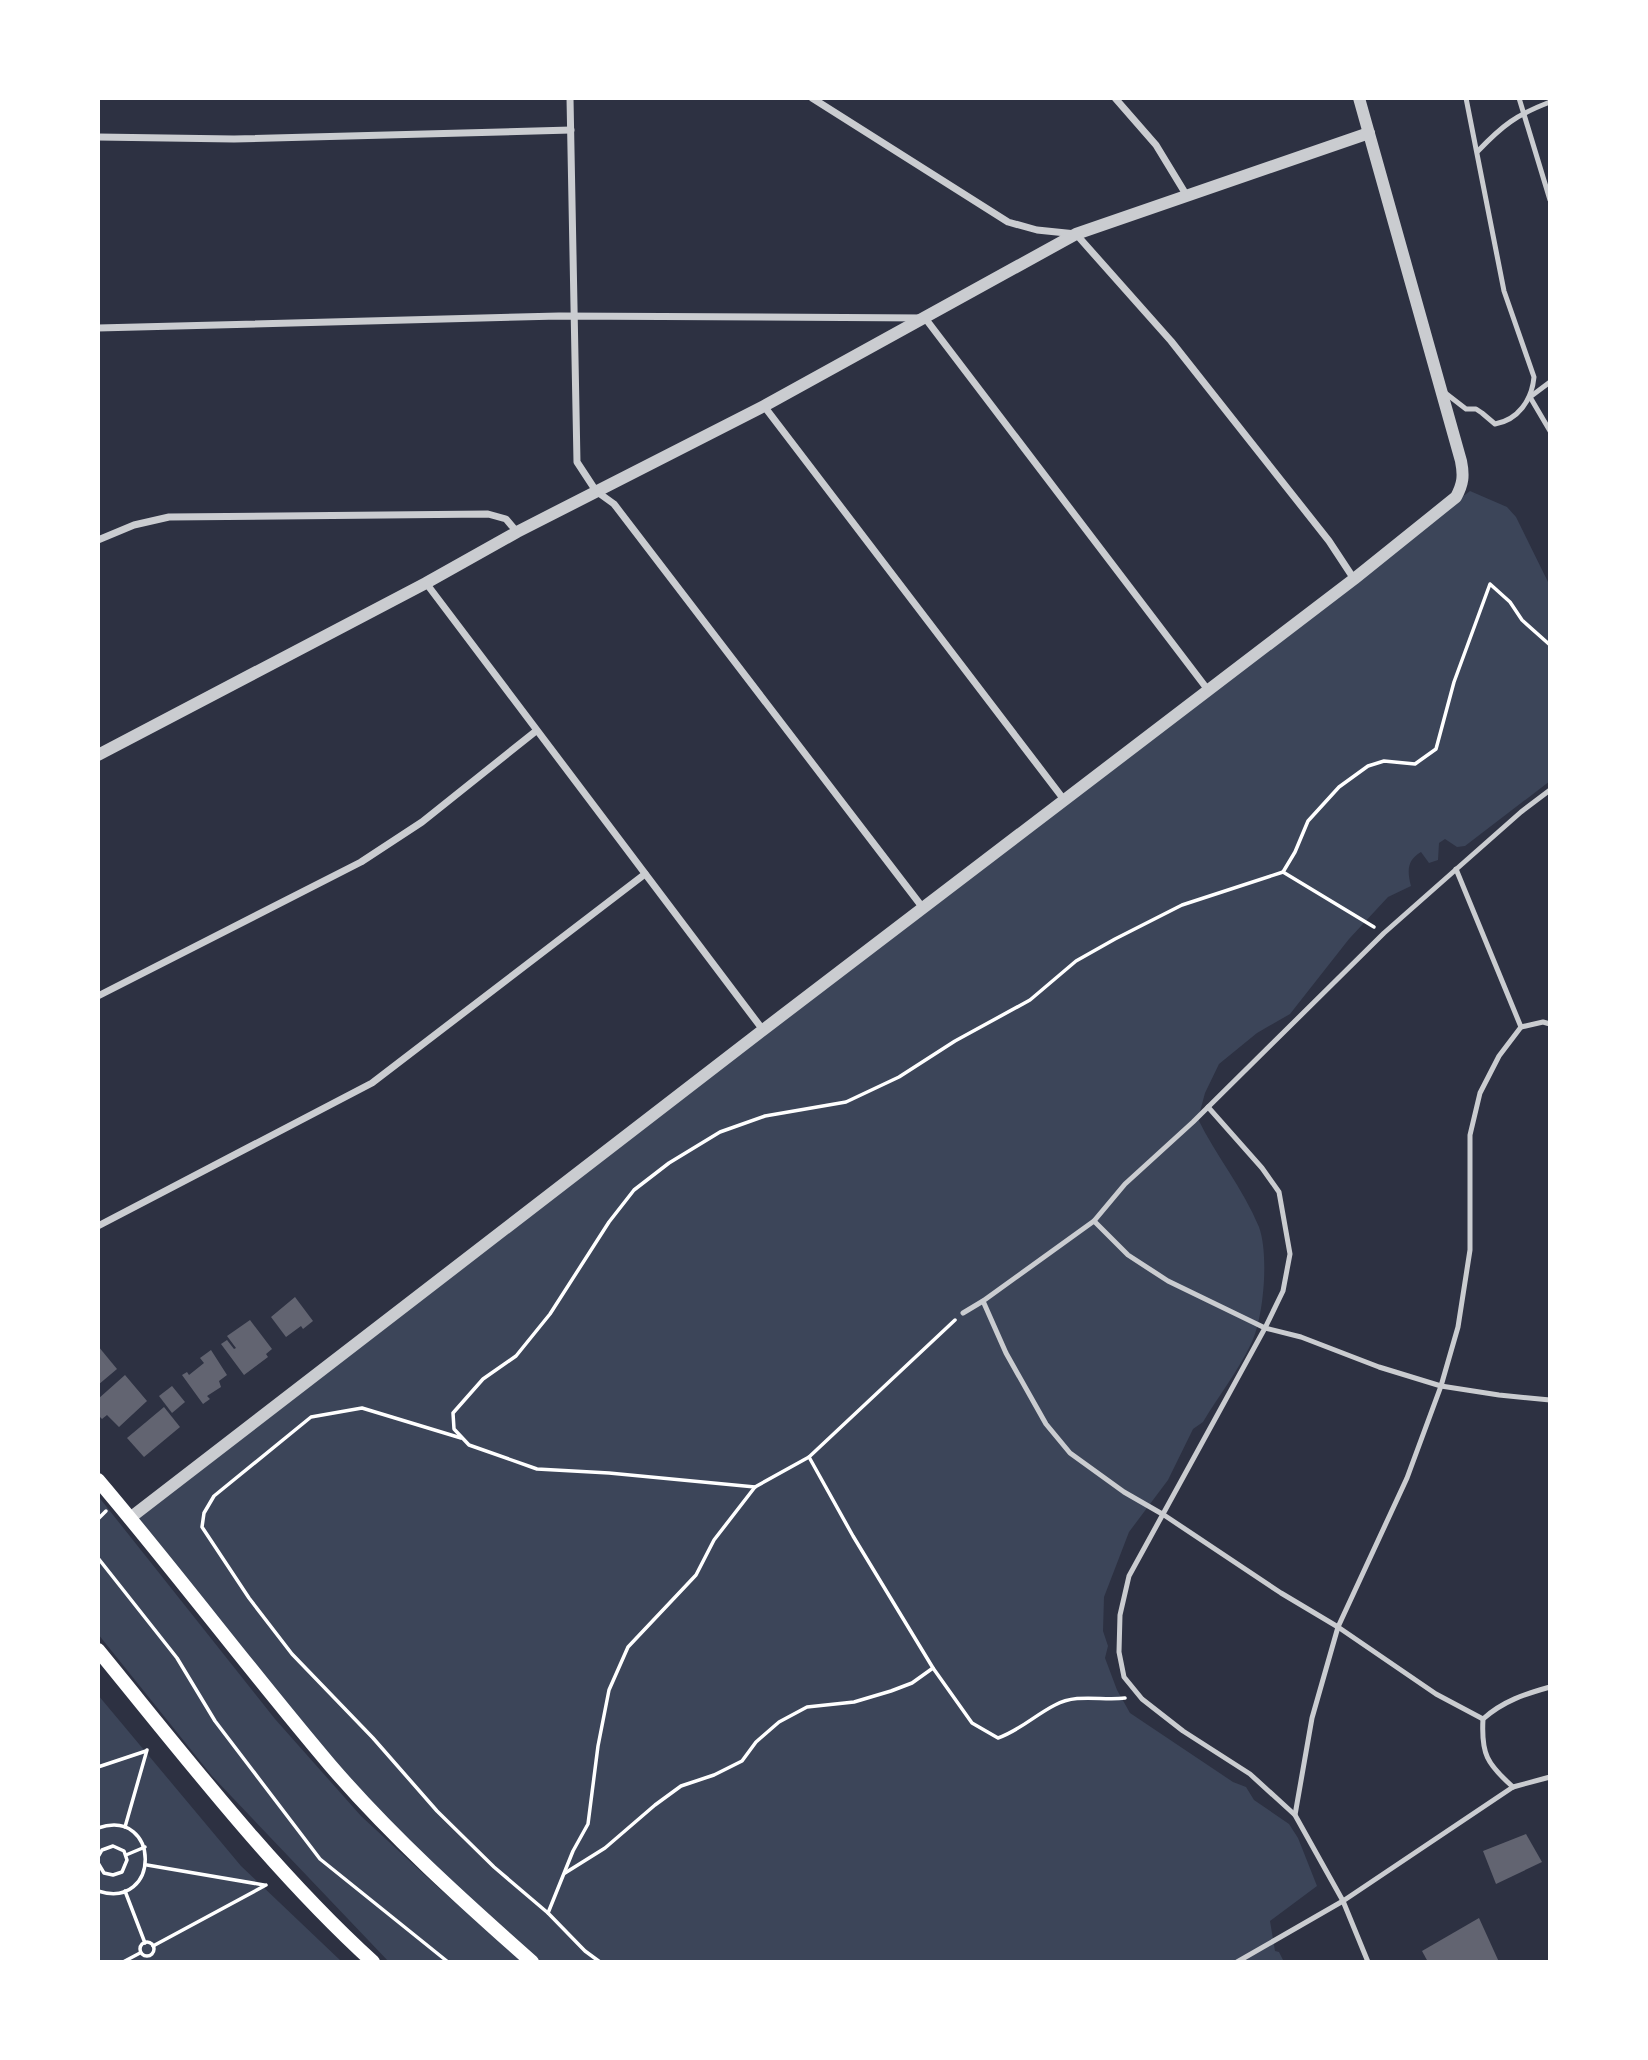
<svg xmlns="http://www.w3.org/2000/svg" width="1648" height="2060" viewBox="0 0 1648 2060" font-family="'Sofia Sans Condensed',sans-serif">
<style>
.green{fill:#3c4559}
.building{fill:#626471}
.lines{fill:none;stroke-linecap:round;stroke-linejoin:round}
.path{stroke:#fff;stroke-width:3.5}
.service{stroke:#caccd0;stroke-width:5}
.minor{stroke:#caccd0;stroke-width:7}
.tertiary{stroke:#caccd0;stroke-width:12}
.secondary{stroke:#fff;stroke-width:14}
</style>
<rect width="100%" height="100%" fill="#2d3142"/>
<g class="green">
<path d="M 1470,491 L 1507,507 L 1516,517 L 1550,586 L 1550,781 L 1465,846 L 1457,847 L 1445,839 L 1439,843 L 1438,860 L 1429,863 L 1421,852 C 1407,860 1407,871 1411,886 L 1388,897 L 1349,939 L 1290,1014 L 1257,1033 L 1219,1064 L 1205,1093 L 1198,1119 C 1216,1156 1243,1188 1259,1227 C 1269,1254 1264,1318 1251,1344 C 1238,1371 1218,1397 1203,1422 L 1193,1429 L 1168,1480 L 1129,1532 L 1104,1597 L 1103,1631 L 1108,1646 L 1105,1658 L 1117,1690 L 1130,1713 L 1233,1782 L 1246,1787 L 1254,1800 L 1289,1824 L 1298,1838 L 1317,1886 L 1270,1921 L 1275,1951 L 1279,1952 L 1284,1962 L 535,1962 L 381,1818 L 134,1522 Z"/>
<path d="M 98,1496 L 275,1719 L 361,1816 L 441,1890 L 525,1962 L 389,1962 L 212,1776 L 98,1634 Z"/>
<path d="M 98,1695 L 241,1866 L 342,1962 L 98,1962 Z"/>
</g>
<g class="building">
<path d="M 295,1297 L 313,1321 L 303,1329 L 301,1326 L 286,1337 L 271,1317 Z"/>
<path d="M 250,1320 L 272,1349 L 266,1354 L 268,1357 L 244,1375 L 221,1344 L 227,1340 L 234,1349 L 236,1348 L 227,1336 Z"/>
<path d="M 98,1346 L 117,1369 L 98,1385 Z"/>
<path d="M 211,1350 L 227,1375 L 219,1381 L 221,1387 L 207,1396 L 210,1399 L 203,1404 L 182,1375 L 187,1372 L 189,1375 L 204,1363 L 200,1358 Z"/>
<path d="M 125,1375 L 147,1401 L 119,1427 L 107,1415 L 102,1419 L 98,1415 L 98,1399 Z"/>
<path d="M 172,1386 L 185,1402 L 172,1413 L 159,1396 Z"/>
<path d="M 164,1407 L 180,1427 L 144,1457 L 127,1438 Z"/>
<path d="M 1526,1834 L 1542,1862 L 1496,1884 L 1483,1851 Z"/>
<path d="M 1479,1918 L 1499,1962 L 1428,1962 L 1422,1951 Z"/>
</g>
<g class="lines">
<g class="path">
<path d="M 1283,872 L 1374,927"/>
<path d="M 461,1438 L 362,1408 L 311,1417 L 214,1496 L 204,1513 L 202,1527 L 249,1598 L 292,1654 L 373,1738 L 437,1811 L 494,1867 L 548,1913"/>
<path d="M 809,1457 L 853,1536 L 933,1668 L 972,1723 L 998,1738 C 1019,1731 1035,1715 1055,1705 C 1077,1693 1102,1701 1125,1698"/>
<path d="M 755,1487 L 609,1473 L 537,1469 L 469,1445 L 454,1429 L 453,1413 L 483,1379 L 516,1356 L 550,1314 L 609,1222 L 634,1190 L 669,1163 L 720,1132 L 765,1116 L 846,1102 L 899,1077 L 955,1041 L 1030,1000 L 1076,961 L 1115,939 L 1182,905 L 1283,872 L 1295,852 L 1308,821 L 1339,787 L 1368,766 L 1384,761 L 1415,764 L 1436,749 L 1454,682 L 1490,584 L 1510,602 L 1522,620 L 1550,645"/>
<path d="M 98,1519 L 106,1511"/>
<path d="M 98,1558 L 177,1658 L 215,1721 L 320,1859 L 448,1962"/>
<path d="M 98,1767 L 146,1751"/>
<path d="M 125,1827 L 147,1750"/>
<path d="M 98,1828 C 161,1807 161,1911 98,1891"/>
<path d="M 126,1855 L 145,1847"/>
<path d="M 98,1857 L 102,1850 L 113,1846 L 124,1851 L 127,1860 L 122,1872 L 113,1875 L 104,1873 L 98,1863"/>
<path d="M 147,1865 L 264,1885"/>
<path d="M 565,1873 L 605,1848 L 655,1805 L 681,1786 L 714,1775 L 742,1761 L 756,1742 L 779,1722 L 807,1707 L 854,1702 L 891,1691 L 912,1683 L 933,1668"/>
<path d="M 125,1891 L 145,1943"/>
<circle cx="147" cy="1949" r="7"/>
<path d="M 153,1946 L 266,1885"/>
<path d="M 123,1962 L 140,1953"/>
<path d="M 600,1962 L 585,1951 L 548,1913 L 573,1851 L 588,1824 L 598,1746 L 609,1690 L 628,1647 L 696,1575 L 714,1540 L 755,1487 L 809,1457 L 955,1320"/>
</g>
<g class="service">
<path d="M 1519,98 L 1550,200"/>
<path d="M 1478,151 C 1503,125 1516,115 1550,102"/>
<path d="M 1550,382 L 1530,397 L 1550,431"/>
<path d="M 1444,392 L 1466,409 L 1476,409 L 1482,413 L 1495,424 C 1518,420 1532,400 1534,377 L 1504,291 L 1466,98"/>
<path d="M 1456,869 L 1521,1027 L 1543,1022 L 1550,1024"/>
<path d="M 1208,1107 L 1262,1168 L 1279,1192 L 1290,1254 L 1283,1291 L 1265,1328 L 1129,1576 L 1120,1615 L 1119,1652 L 1124,1677 L 1142,1699 L 1183,1731 L 1250,1774 L 1295,1815"/>
<path d="M 1094,1221 L 1128,1255 L 1168,1281 L 1265,1328 L 1301,1337 L 1379,1367 L 1441,1386 L 1499,1395 L 1550,1400"/>
<path d="M 983,1301 L 1006,1353 L 1046,1424 L 1070,1453 L 1124,1492 L 1164,1515 L 1281,1593 L 1338,1627 L 1436,1694 L 1483,1719"/>
<path d="M 963,1313 L 983,1301 L 1094,1221 L 1125,1184 L 1193,1122 L 1384,933 L 1521,812 L 1550,790"/>
<path d="M 1513,1787 C 1487,1764 1481,1754 1483,1719 C 1503,1701 1525,1694 1550,1687"/>
<path d="M 1237,1962 L 1343,1901 L 1513,1787 L 1550,1777"/>
<path d="M 1368,1962 L 1343,1901 L 1295,1815 L 1312,1718 L 1338,1627 L 1407,1478 L 1441,1386 L 1458,1327 L 1470,1250 L 1470,1135 L 1480,1093 L 1499,1056 L 1521,1027"/>
</g>
<g class="minor">
<path d="M 570,98 L 577,462 L 596,491 L 614,504 L 923,908"/>
<path d="M 812,98 L 1008,222 L 1037,230 L 1076,234 L 1171,341 L 1329,541 L 1354,579"/>
<path d="M 1115,98 L 1156,145 L 1187,196"/>
<path d="M 98,137 L 234,139 L 571,130"/>
<path d="M 98,328 L 559,316 L 925,318 L 1208,690"/>
<path d="M 764,406 L 1065,801"/>
<path d="M 98,540 L 134,525 L 169,517 L 488,514 L 506,519 L 517,532"/>
<path d="M 426,583 L 763,1030"/>
<path d="M 98,996 L 361,862 L 422,822 L 536,731"/>
<path d="M 98,1226 L 372,1083 L 645,874"/>
</g>
<g class="tertiary">
<path d="M 98,755 L 426,583 L 517,532 L 764,406 L 1076,234 L 1369,133"/>
<path d="M 130,1518 L 763,1030 L 1354,579 L 1456,497 C 1463,484 1464,476 1461,461 L 1359,98"/>
</g>
<g class="secondary">
<path d="M 98,1480 C 177,1573 251,1672 330,1765 C 391,1836 462,1900 532,1962"/>
<path d="M 98,1650 C 184,1755 273,1871 373,1962"/>
</g>
</g>
<rect width="1648" height="2060" fill="none" stroke="#ffffff" stroke-width="200"/>
</svg>
